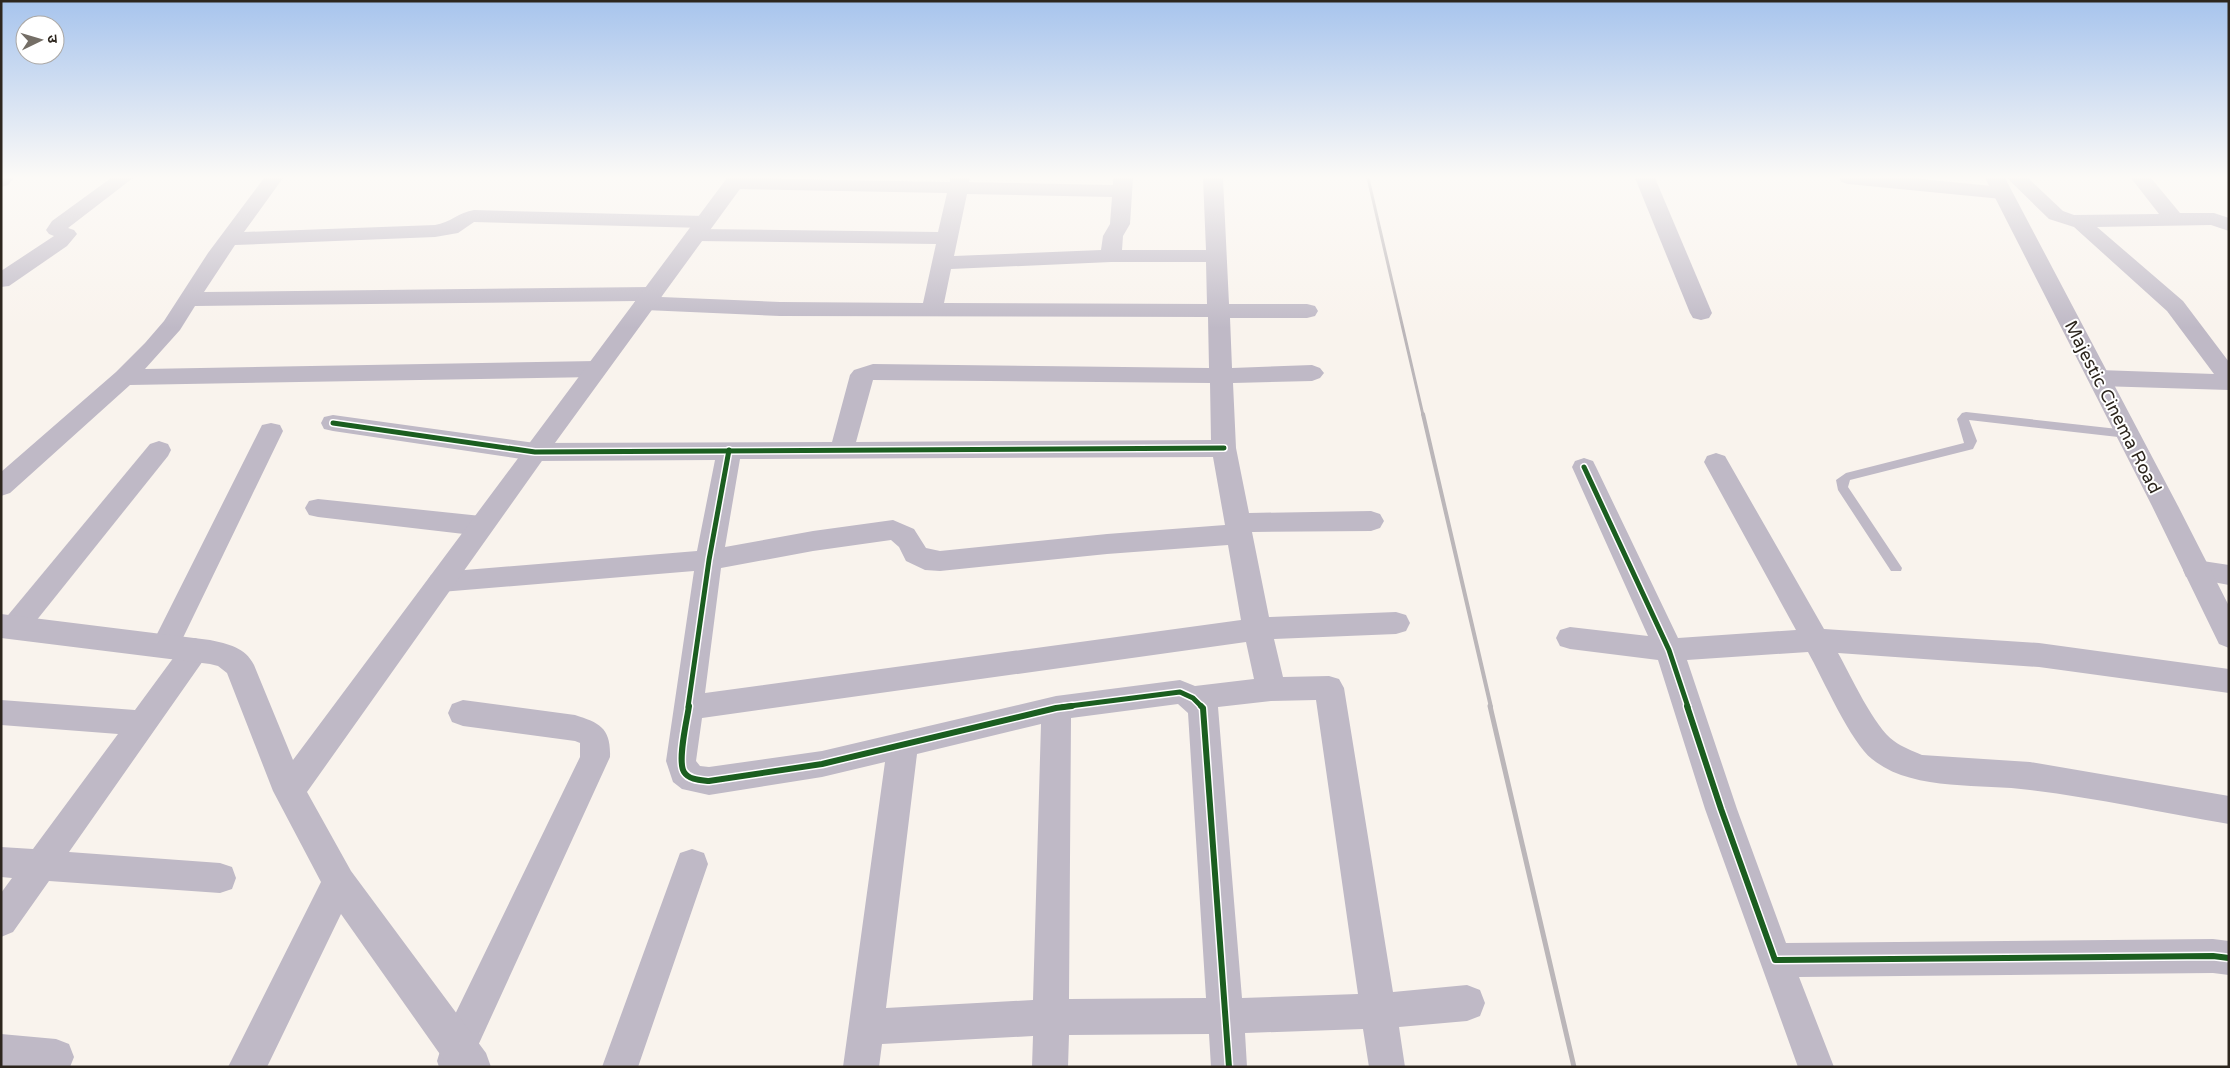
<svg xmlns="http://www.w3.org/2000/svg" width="2230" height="1068" viewBox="0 0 2230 1068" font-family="'Varela Round','Noto Sans Devanagari',sans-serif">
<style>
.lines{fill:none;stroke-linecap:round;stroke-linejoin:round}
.service{fill:#bfb9c6;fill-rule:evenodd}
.minor{fill:#bfb9c6;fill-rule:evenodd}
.tertiary{fill:#bfb9c6;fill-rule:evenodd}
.rail-far2{stroke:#bbb6b9;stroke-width:3}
.rail-far1{stroke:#bbb6b9;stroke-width:4}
.rail{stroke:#bbb6b9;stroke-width:5}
.cycleway-far1-casing{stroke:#fff;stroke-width:8}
.cycleway-casing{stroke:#fff;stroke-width:9}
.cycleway-far1{stroke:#1b5e20;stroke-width:5}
.cycleway{stroke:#1b5e20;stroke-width:6}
.labels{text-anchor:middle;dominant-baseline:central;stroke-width:4;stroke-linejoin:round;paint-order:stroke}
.street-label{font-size:18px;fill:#2d261e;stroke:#fff}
</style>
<rect width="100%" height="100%" fill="#f9f3ed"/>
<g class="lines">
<path class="service" d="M 1966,412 L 2127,430 L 2133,434 L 2127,438 L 1969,420 L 1977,441 L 1973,449 L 1850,480 L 1848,487 L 1902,568 L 1901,571 L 1891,571 L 1838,490 L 1836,480 L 1846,473 L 1964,443 L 1957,419 L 1962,413 Z"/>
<g class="minor">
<path d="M 1,178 L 14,178 L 8,185 L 1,187 Z"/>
<path d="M 111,178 L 133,178 L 68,228 L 74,230 L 77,234 L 67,246 L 9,286 L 1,287 L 1,271 L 54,236 L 49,234 L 46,230 L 52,221 Z"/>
<path d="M 264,178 L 283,178 L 244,232 L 435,225 C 450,223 459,212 474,210 L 705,216 L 712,218 L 715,222 L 712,226 L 705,228 L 474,222 L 458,233 L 435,237 L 235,245 L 204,292 L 652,287 L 660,289 L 663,294 L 661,297 L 780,302 L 923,303 L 936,244 L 696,241 L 689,239 L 686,235 L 689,231 L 696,229 L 938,232 L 947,193 L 735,189 L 728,187 L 725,183 L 730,178 L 950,182 L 950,178 L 970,178 L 969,182 L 1113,185 L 1113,178 L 1133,178 L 1130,224 L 1123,236 L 1122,250 L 1206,250 L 1203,178 L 1223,178 L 1229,304 L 1307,304 L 1315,306 L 1318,311 L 1315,316 L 1307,318 L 1230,318 L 1232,368 L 1312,365 L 1320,368 L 1324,373 L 1320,378 L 1312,381 L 1233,383 L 1236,448 L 1249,513 L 1371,511 L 1380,514 L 1384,521 L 1380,528 L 1371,531 L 1252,532 L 1269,617 L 1396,612 L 1406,615 L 1410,623 L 1406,631 L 1396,634 L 1274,639 L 1283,677 L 1329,676 L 1339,679 L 1344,688 L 1393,992 L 1467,985 L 1480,990 L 1485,1003 L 1480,1016 L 1467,1021 L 1399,1027 L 1405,1067 L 1369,1067 L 1363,1029 L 1245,1033 L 1247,1067 L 1211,1067 L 1209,1034 L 1069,1035 L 1068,1067 L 1032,1067 L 1033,1036 L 882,1044 L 879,1067 L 843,1067 L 885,762 L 822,777 L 709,795 L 682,789 L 673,782 L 666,761 L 694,571 L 441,592 L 431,589 L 427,582 L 431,575 L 441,572 L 697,551 L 715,460 L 535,461 L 333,431 L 324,429 L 321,423 L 324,417 L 333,415 L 535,443 L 832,442 L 850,375 L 854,370 L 873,364 L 1209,368 L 1208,317 L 780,316 L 645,310 L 637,308 L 634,303 L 636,301 L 195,306 L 180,330 L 145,369 L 596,361 L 604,364 L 608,369 L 604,374 L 596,377 L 130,385 L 10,493 L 1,496 L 1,472 L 116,372 L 145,343 L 164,321 L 208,253 ZM 967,194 L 1112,197 L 1110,224 L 1103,236 L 1101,250 L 954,256 ZM 1111,262 L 1206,262 L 1207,304 L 944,303 L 951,269 ZM 873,380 L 1210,383 L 1211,440 L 856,442 ZM 1213,457 L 1225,525 L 1107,534 L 940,551 L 926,548 L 914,529 L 893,520 L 813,531 L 725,547 L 740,459 ZM 891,540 L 899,547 L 906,561 L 925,570 L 940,571 L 1107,554 L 1228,545 L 1241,620 L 705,693 L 721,568 L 813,551 ZM 1246,642 L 1254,679 L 1195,686 L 1180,680 L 1056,696 L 822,751 L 709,767 L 700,766 L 696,761 L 702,718 ZM 1316,700 L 1358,994 L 1242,998 L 1218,707 L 1271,701 ZM 1178,704 L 1188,713 L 1206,998 L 1069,999 L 1071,718 ZM 1041,724 L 1033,1000 L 886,1008 L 917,754 Z"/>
<path d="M 1635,178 L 1655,178 L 1712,313 L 1709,318 L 1701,320 L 1693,318 L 1690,313 Z"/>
<path d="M 1839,178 L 1912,178 L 2002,187 L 2009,189 L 2012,193 L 2009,197 L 2002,199 L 1848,184 L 1841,182 Z"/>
<path d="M 2007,178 L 2028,178 L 2063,211 L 2074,215 L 2159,214 L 2131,178 L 2151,178 L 2180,213 L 2214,213 L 2229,218 L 2229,231 L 2211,225 L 2097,227 L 2183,301 L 2229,362 L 2229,390 L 2099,386 L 2091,383 L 2087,378 L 2091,373 L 2099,370 L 2214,374 L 2167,311 L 2074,227 L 2049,219 Z"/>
<path d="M 271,423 L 280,425 L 283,431 L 179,646 L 175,654 L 165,657 L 155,654 L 151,646 L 259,431 L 262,425 Z"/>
<path d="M 159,441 L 168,444 L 171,450 L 168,456 L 24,636 L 14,639 L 4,636 L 1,626 L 4,620 L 150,444 Z"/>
<path d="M 1716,453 L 1725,456 L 1824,629 L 2039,643 L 2229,669 L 2229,693 L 2039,667 L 1838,653 C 1851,676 1874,727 1894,741 C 1902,747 1913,751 1922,755 L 2030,762 L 2229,796 L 2229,824 C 2163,813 2097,798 2030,790 C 1981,783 1912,792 1872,759 C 1851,743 1822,677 1808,652 L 1687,660 L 1737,809 L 1786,943 L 2213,939 L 2229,941 L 2229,975 L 2213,973 L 1799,977 L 1834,1067 L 1798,1067 L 1705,809 L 1658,660 L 1570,649 L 1560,646 L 1556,638 L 1560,630 L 1570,627 L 1648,636 L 1572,467 L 1575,461 L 1584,458 L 1593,461 L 1596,467 L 1678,638 L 1796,630 L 1704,462 L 1707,456 Z"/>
<path d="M 318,499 L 481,516 L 490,519 L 494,526 L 490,533 L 481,536 L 318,517 L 309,515 L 305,508 L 309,501 Z"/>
<path d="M 2196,560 L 2229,565 L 2229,585 L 2186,577 L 2183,570 L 2186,563 Z"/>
<path d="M 195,638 L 205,642 L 209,650 L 205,658 L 69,852 L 220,863 L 232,867 L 236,878 L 232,889 L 220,893 L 49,881 L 13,932 L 1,937 L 1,893 L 12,878 L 1,877 L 1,847 L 33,849 L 118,734 L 1,725 L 1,700 L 135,710 L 185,642 Z"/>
<path d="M 463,700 L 575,715 C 600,723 611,728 610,757 L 476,1050 L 471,1067 L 439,1067 L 437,1061 L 445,1035 L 580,757 L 580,743 L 575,741 L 463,726 L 452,722 L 448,713 L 452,704 Z"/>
<path d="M 692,849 L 704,853 L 708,864 L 638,1067 L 602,1067 L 676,864 L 680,853 Z"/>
<path d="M 1,1034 L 56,1039 L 69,1044 L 74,1057 L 70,1067 L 1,1067 Z"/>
</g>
<g class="tertiary">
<path d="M 727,178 L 748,178 L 544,458 L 307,792 L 351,871 L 486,1053 L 491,1067 L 449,1067 L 341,914 L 267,1067 L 228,1067 L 321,882 L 273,791 L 227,673 L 218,666 L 210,664 L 1,638 L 1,614 L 210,640 C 228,644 245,647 254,665 L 293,760 Z"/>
<path d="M 1985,178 L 2005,178 L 2178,506 L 2229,606 L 2229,648 L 2219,644 L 2152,506 Z"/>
</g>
<path class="rail-far2" d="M 1368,178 L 1423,415"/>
<path class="rail-far1" d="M 1423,414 L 1491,707"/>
<path class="rail" d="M 1490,706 L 1574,1067"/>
<defs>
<g id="cycleway-far1">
<path d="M 333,423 L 535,452 L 1224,448"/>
<path d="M 1584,467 L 1669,650 L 1688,707"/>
<path d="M 688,707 L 709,560 L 729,450"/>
<path d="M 1062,707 L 1180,692 L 1193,698 L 1202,707"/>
</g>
<g id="cycleway">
<path d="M 689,706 C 687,720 677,761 684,772 C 689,780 700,780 709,781 L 822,764 L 1056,708 L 1072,706"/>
<path d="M 1201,706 L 1203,708 L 1229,1067"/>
<path d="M 1687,706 L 1721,809 L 1775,960 L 2213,956 L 2229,958"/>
</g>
</defs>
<use href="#cycleway-far1" class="cycleway-far1-casing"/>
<use href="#cycleway" class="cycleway-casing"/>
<use href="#cycleway-far1" class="cycleway-far1"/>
<use href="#cycleway" class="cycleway"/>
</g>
<linearGradient id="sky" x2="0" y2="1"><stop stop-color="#a7c4ed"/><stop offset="0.54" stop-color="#fcfaf7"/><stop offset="1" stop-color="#fcfaf7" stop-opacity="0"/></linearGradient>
<rect width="2230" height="328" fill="url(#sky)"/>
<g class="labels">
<g class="street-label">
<text transform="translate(2113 407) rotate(63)">Majestic Cinema Road</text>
</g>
</g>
<rect width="2230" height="1068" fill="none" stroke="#2d261e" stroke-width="5"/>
<g transform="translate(40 40) rotate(85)"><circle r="24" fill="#ffffff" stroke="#aba8a5"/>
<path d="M0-4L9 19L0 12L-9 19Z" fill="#746e66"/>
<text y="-8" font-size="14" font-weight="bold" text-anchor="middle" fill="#2d261e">उ</text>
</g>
</svg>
